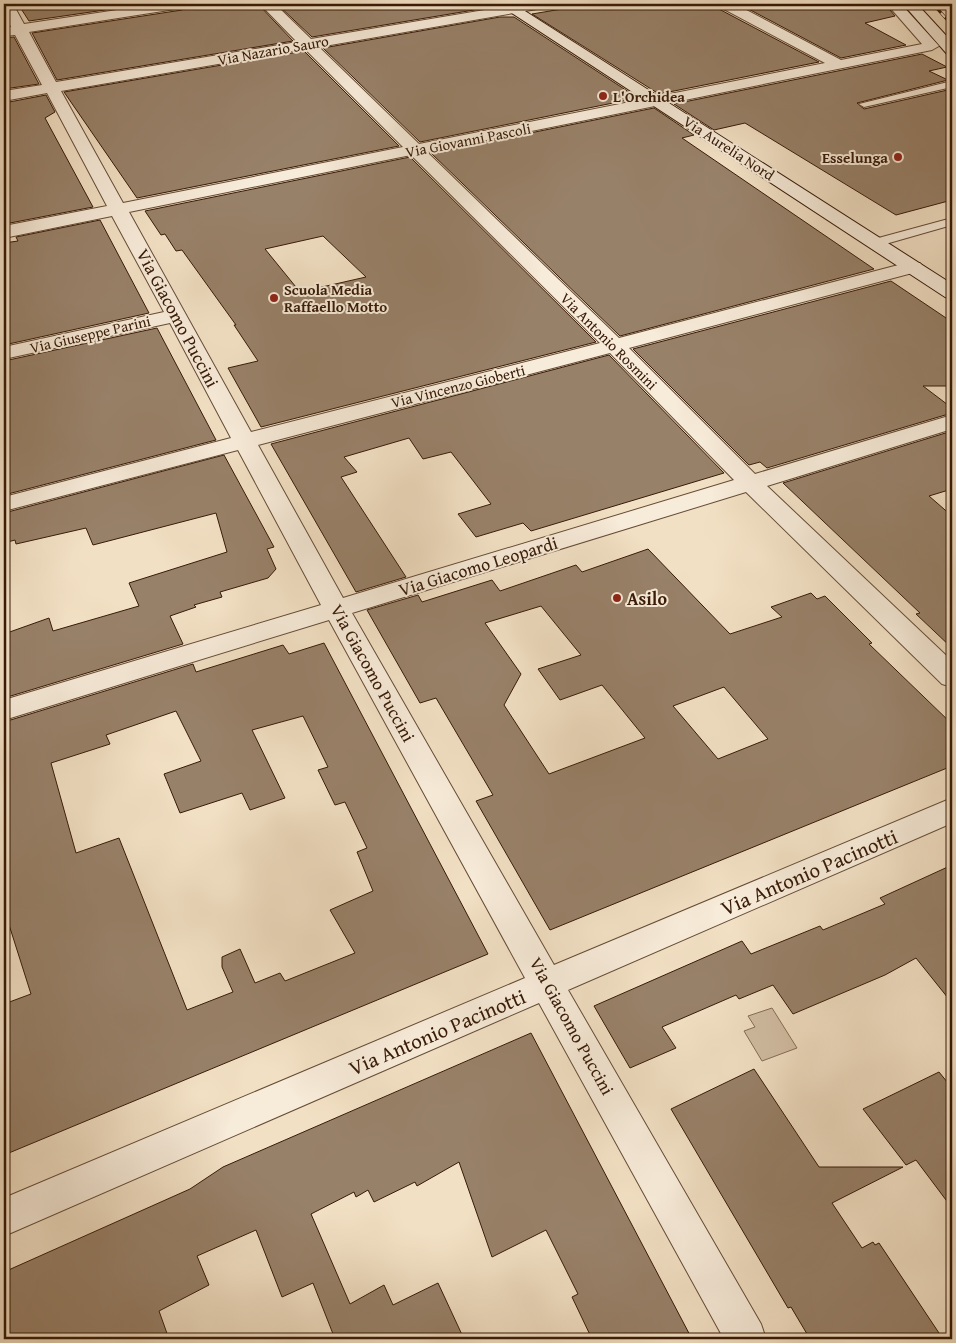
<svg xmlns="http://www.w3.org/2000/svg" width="956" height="1343" viewBox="0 0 956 1343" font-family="'Gentium Book Plus',serif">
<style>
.green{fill:#d2bea4;stroke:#846c56}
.building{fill:#988169;stroke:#371a07;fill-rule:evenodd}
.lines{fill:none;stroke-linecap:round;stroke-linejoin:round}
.lane-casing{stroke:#664c36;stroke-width:2}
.street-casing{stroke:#664c36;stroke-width:2}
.secondary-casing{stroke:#371a07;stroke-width:2}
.lane{fill:#f7ebd9;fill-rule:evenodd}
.street{fill:#f7ebd9;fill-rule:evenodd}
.secondary{fill:#f7ebd9;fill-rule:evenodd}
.rail-casing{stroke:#371a07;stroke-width:3}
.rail{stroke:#f7ebd9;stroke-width:2;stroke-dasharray:6;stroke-linecap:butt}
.poi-dot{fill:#8f2418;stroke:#f7ebd9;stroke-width:2}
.labels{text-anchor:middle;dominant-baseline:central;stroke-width:4;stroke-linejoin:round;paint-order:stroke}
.far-street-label{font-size:15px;fill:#371a07;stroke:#f7ebd9}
.far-poi-label{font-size:15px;font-weight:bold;fill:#371a07;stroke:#f7ebd9;text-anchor:start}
.street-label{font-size:18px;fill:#371a07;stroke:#f7ebd9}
.poi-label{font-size:18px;font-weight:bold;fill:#371a07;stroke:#f7ebd9;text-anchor:start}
.near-street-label{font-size:21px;fill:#371a07;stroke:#f7ebd9}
</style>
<rect width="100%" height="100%" fill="#f2e0c4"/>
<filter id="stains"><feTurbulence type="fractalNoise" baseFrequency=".004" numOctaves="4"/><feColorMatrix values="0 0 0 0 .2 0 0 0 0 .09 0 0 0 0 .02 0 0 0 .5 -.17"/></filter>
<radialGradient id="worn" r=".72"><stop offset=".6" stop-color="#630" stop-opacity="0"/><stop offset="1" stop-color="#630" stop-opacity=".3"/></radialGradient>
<path class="green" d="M 772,1008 L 797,1048 L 762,1061 L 744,1031 L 755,1027 L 748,1016 Z"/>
<g class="building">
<path d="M 18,4 L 146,4 L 29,21 Z"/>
<path d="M 191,4 L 258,4 L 293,41 L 57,80 L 32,33 L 182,10 Z"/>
<path d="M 277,4 L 479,4 L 486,8 L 312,37 Z"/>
<path d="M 592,4 L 716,4 L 719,9 L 819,62 L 659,94 L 532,14 Z"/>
<path d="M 739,4 L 885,4 L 895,16 L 865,23 L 906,45 L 841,58 Z"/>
<path d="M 500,17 L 514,17 L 638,98 L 420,142 L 323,48 Z"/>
<path d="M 14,37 L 39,84 L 4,89 L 4,38 Z"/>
<path d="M 304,51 L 399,146 L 137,198 L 64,92 Z"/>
<path d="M 922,54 L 947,67 L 929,71 L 948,80 L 857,103 L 864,109 L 952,89 L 952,200 L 896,215 L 745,123 L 714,130 L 674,104 Z"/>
<path d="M 46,95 L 55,112 L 45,118 L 93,207 L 10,223 L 4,209 L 4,103 Z"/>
<path d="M 654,108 L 694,135 L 682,138 L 874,269 L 620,336 L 431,153 Z"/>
<path d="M 410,157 L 596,342 L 261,427 L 228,368 L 258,361 L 234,325 L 236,325 L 182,250 L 176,251 L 165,234 L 161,235 L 145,211 ZM 323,236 L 366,277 L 300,292 L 265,249 Z"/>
<path d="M 100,220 L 149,313 L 4,345 L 4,243 L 18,241 L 16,237 Z"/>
<path d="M 891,281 L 952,322 L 952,386 L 923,386 L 952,408 L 952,413 L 767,468 L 760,462 L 749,465 L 633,349 Z"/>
<path d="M 157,328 L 216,440 L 4,495 L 4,361 Z"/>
<path d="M 609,355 L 724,473 L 531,531 L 523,523 L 476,537 L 458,514 L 491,504 L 451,452 L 423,459 L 409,438 L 344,457 L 357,472 L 341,477 L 406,577 L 356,592 L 271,444 Z"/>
<path d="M 952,431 L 952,489 L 929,496 L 952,516 L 952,648 L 916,614 L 920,613 L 783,483 Z"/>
<path d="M 224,455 L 274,547 L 267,549 L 276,569 L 268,578 L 220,592 L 222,597 L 194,605 L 196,607 L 170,616 L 183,644 L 4,698 L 4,634 L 49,618 L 53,631 L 139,606 L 129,583 L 227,552 L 216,513 L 93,545 L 86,528 L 16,544 L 15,540 L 4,543 L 4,513 Z"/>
<path d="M 648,549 L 730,634 L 782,617 L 771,607 L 811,593 L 817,599 L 825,596 L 872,643 L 869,644 L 952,724 L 952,766 L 550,930 L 476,801 L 493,795 L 436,698 L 420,703 L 367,610 L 418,595 L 422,602 L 492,580 L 500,591 L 576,565 L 582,572 ZM 541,606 L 581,655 L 538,669 L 560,700 L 602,685 L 645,738 L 549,774 L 504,705 L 521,674 L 485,623 ZM 724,687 L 768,739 L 718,759 L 673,706 Z"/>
<path d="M 324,643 L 488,954 L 4,1155 L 4,1004 L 31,994 L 4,909 L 4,722 L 193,664 L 196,672 L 283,645 L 289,654 ZM 176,711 L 201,761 L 164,774 L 180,813 L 242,793 L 250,810 L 285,798 L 252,730 L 303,716 L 328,767 L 318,770 L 335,805 L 345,802 L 367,848 L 357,852 L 373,891 L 330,910 L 355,953 L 285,981 L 280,973 L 255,983 L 240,949 L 222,957 L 222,967 L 233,992 L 187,1010 L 119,838 L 76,853 L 51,763 L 110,744 L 106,735 Z"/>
<path d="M 952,865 L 952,1003 L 916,958 L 885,975 L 793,1014 L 773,985 L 739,999 L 736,995 L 662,1027 L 676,1048 L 630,1068 L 594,1006 L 742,941 L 751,954 L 820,926 L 823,930 L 885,904 L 880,898 Z"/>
<path d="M 531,1033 L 692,1339 L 592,1339 L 572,1297 L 578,1294 L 546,1230 L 492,1257 L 459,1162 L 417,1186 L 415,1182 L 374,1202 L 368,1190 L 356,1197 L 354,1192 L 311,1214 L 350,1304 L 384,1285 L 393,1305 L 438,1283 L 464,1339 L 335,1339 L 313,1283 L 282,1297 L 256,1230 L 197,1256 L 209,1285 L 159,1311 L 169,1339 L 4,1339 L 4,1272 L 190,1189 L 223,1167 Z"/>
<path d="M 754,1069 L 819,1167 L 903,1167 L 832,1203 L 862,1248 L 873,1242 L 875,1245 L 879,1243 L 943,1339 L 810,1339 L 791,1307 L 788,1308 L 671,1109 Z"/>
<path d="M 939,1072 L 952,1088 L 952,1208 L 916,1160 L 906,1165 L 863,1109 Z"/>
</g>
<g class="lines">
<defs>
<g id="lane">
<path d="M 952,81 L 952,87 L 864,107 L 859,104 Z"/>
<path d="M 952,218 L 952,225 L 875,247 L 869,243 L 871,240 Z"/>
</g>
<path id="street" d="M 4,4 L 13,4 L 24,24 L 157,4 L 189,4 L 182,8 L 29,32 L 56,82 L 297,42 L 260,4 L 275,4 L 311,39 L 520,4 L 550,4 L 543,8 L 319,47 L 419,144 L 825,63 L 720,7 L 718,4 L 735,4 L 841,60 L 922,44 L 887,4 L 901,4 L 939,46 L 932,50 L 427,152 L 619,338 L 906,263 L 920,263 L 923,267 L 920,271 L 629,348 L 755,474 L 952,415 L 952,429 L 767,486 L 952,661 L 952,687 L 942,684 L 746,492 L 352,613 L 554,965 L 952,798 L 952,823 L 568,990 L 761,1324 L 766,1339 L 724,1339 L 539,1003 L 4,1236 L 4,1198 L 525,978 L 329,620 L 4,720 L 4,700 L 321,605 L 238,450 L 4,511 L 4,497 L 231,438 L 170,323 L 4,359 L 4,347 L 164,312 L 112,216 L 4,238 L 4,226 L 107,206 L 47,93 L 4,101 L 4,91 L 42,85 L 15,35 L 4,36 L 4,28 L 11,27 L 4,13 ZM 305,49 L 403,147 L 123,203 L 61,91 ZM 411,155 L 600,343 L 251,432 L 129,212 ZM 610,353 L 734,480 L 343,598 L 258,445 Z"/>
<g id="secondary">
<path d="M 498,4 L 514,4 L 952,284 L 952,299 L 945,297 Z"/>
<path d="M 903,4 L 917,4 L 952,42 L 952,55 L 947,54 Z"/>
</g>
</defs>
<use href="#lane" class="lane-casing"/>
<use href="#street" class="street-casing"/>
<use href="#secondary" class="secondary-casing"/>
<use href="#lane" class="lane"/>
<use href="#street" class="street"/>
<use href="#secondary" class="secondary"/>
<defs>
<path id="rail" d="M 933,4 L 952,25"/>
</defs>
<use href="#rail" class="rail-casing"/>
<use href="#rail" class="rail"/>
</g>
<g class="poi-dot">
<circle cx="603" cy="96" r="5"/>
<circle cx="898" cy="157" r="5"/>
<circle cx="274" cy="298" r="5"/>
<circle cx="617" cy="598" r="5"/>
</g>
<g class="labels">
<g class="far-street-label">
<text transform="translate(273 50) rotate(-10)">Via Nazario Sauro</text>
<text transform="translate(468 140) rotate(-11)">Via Giovanni Pascoli</text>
<text transform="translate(729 148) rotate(33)">Via Aurelia Nord</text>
<text transform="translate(90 334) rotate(-13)">Via Giuseppe Parini</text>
<text transform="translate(609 341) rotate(45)">Via Antonio Rosmini</text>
<text transform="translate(458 386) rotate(-14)">Via Vincenzo Gioberti</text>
</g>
<g class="far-poi-label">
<text x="613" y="96">L'Orchidea</text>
<text x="888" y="157" text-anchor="end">Esselunga</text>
<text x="284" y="289">Scuola Media<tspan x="284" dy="17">Raffaello Motto</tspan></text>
</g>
<g class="street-label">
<text transform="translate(178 318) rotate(62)">Via Giacomo Puccini</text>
<text transform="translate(478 566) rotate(-17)">Via Giacomo Leopardi</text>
<text transform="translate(373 673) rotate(61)">Via Giacomo Puccini</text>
<text transform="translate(572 1026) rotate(61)">Via Giacomo Puccini</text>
</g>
<g class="poi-label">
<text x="627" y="598">Asilo</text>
</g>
<g class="near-street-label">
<text transform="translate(809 872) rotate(-23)">Via Antonio Pacinotti</text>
<text transform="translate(437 1032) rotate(-23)">Via Antonio Pacinotti</text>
</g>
</g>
<rect width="956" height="1343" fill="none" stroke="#f2e0c4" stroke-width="20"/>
<rect x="5" y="5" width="946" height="1333" fill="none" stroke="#371a07" stroke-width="2.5"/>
<rect x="10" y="10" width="936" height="1323" fill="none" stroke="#371a07"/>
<rect width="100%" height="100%" filter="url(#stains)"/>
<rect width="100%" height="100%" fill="url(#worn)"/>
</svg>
